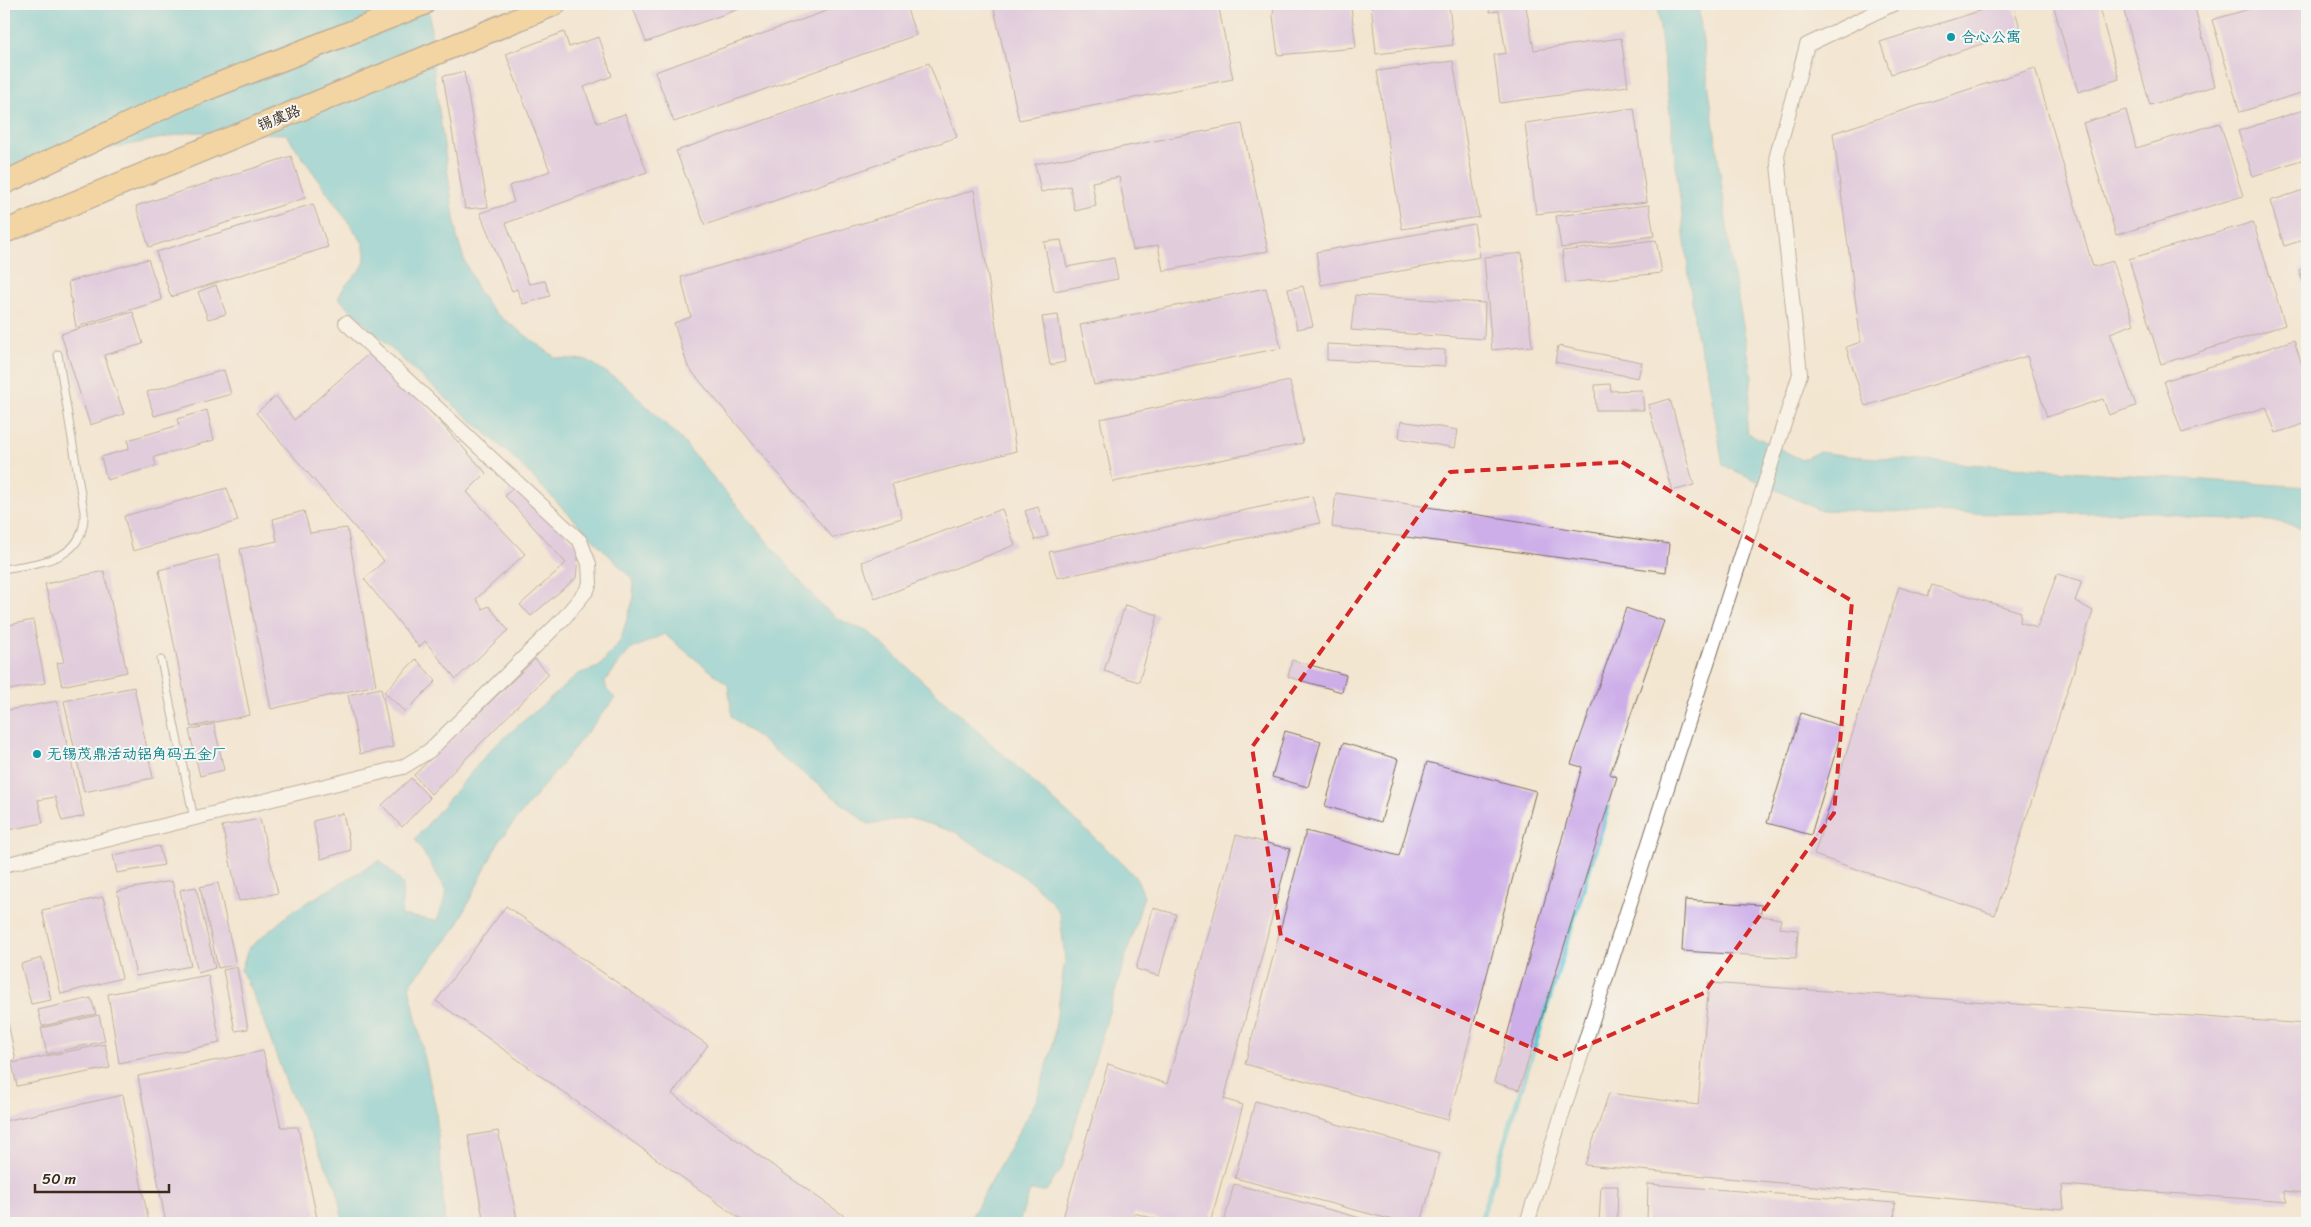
<svg xmlns="http://www.w3.org/2000/svg" width="2311" height="1227" viewBox="0 0 2311 1227" font-family="Sriracha,'LXGW WenKai TC',sans-serif">
<style>
.water{fill:#5cc8d4;stroke:#4c7979}
.lines{fill:none;stroke-linecap:round;stroke-linejoin:round}
.stream{stroke:#5cc8d4;stroke-width:5.5}
.building{fill:#cdaee9}
.lane-casing{stroke:#7b6c5d;stroke-width:9}
.street-casing{stroke:#7b6c5d;stroke-width:16}
.primary-casing{stroke:#7b6c5d;stroke-width:25}
.lane{stroke:#fff;stroke-width:7}
.street{stroke:#fff;stroke-width:14}
.primary{stroke:#f3c26a;stroke-width:22}
.marked{fill:none;stroke:#d62828;stroke-width:4;stroke-dasharray:10 6;stroke-linejoin:round}
.culture-dot{fill:#0f9aa8;stroke:#f6f6f2;stroke-width:2}
.labels{text-anchor:middle;dominant-baseline:central;stroke-width:4;stroke-linejoin:round;paint-order:stroke}
.culture-label{font-size:15px;fill:#0d838f;stroke:#f6f6f2;text-anchor:start}
.street-label{font-size:15px;fill:#3b2a1e;stroke:#f6f6f2}
</style>
<rect width="100%" height="100%" fill="#f6f6f2"/>
<filter id="ink" filterUnits="userSpaceOnUse"><feTurbulence type="fractalNoise" baseFrequency=".02" numOctaves="2"/><feDisplacementMap in="SourceGraphic" scale="10" xChannelSelector="R" yChannelSelector="G"/><feConvolveMatrix kernelMatrix="1 2 1 2 8 2 1 2 1" color-interpolation-filters="sRGB"/></filter>
<filter id="wash" filterUnits="userSpaceOnUse"><feTurbulence type="fractalNoise" baseFrequency=".0096" numOctaves="4" result="noise"/><feDisplacementMap in="SourceGraphic" scale="20" xChannelSelector="R" yChannelSelector="G"/><feGaussianBlur stdDeviation="1.12" result="paint"/><feColorMatrix in="noise" values="0 0 0 0 0 0 0 0 0 0 0 0 0 0 0 0 0 1.4 0 .05"/><feComposite in="paint" operator="in"/></filter>
<g filter="url(#wash)">
<rect width="100%" height="100%" fill="#f3e6d1"/>
<g class="water">
<path d="M 4,4 L 429,4 L 434,75 L 457,237 L 465,262 L 479,292 L 494,312 L 556,358 L 587,360 L 623,383 L 680,438 L 820,604 L 838,619 L 869,632 L 1122,863 L 1137,879 L 1144,896 L 1062,1168 L 1046,1191 L 1030,1191 L 1019,1223 L 968,1223 L 1037,1099 L 1052,1049 L 1065,960 L 1060,915 L 1051,901 L 1030,881 L 955,832 L 909,818 L 868,824 L 732,717 L 728,685 L 664,634 L 630,650 L 605,681 L 607,690 L 615,698 L 499,841 L 454,931 L 409,986 L 436,1110 L 445,1223 L 343,1223 L 337,1189 L 289,1090 L 256,1001 L 241,970 L 248,949 L 294,910 L 380,860 L 403,884 L 401,915 L 437,921 L 447,891 L 415,839 L 491,749 L 578,674 L 599,667 L 620,641 L 634,597 L 632,579 L 515,459 L 416,372 L 338,298 C 341,293 343,288 347,284 C 361,266 369,269 363,243 L 286,134 L 191,132 L 4,171 Z"/>
<path d="M 1657,4 L 1698,4 L 1732,265 L 1752,375 L 1746,432 L 1802,460 L 1818,452 L 1849,456 L 2307,487 L 2307,529 L 2275,521 L 2198,519 L 2156,512 L 1999,514 L 1819,510 L 1723,465 L 1707,369 L 1696,335 Z"/>
</g>
<g class="lines">
<path class="stream" d="M 1480,1223 L 1608,807"/>
</g>
<g id="blocks">
<g class="building">
<path d="M 637,4 L 753,4 L 646,42 L 632,5 Z"/>
<path d="M 846,4 L 905,4 L 916,35 L 674,122 L 655,72 Z"/>
<path d="M 993,4 L 1218,4 L 1233,79 L 1019,120 Z"/>
<path d="M 1274,4 L 1363,4 L 1351,7 L 1356,48 L 1278,55 L 1273,16 Z"/>
<path d="M 1371,4 L 1449,4 L 1453,45 L 1376,54 Z"/>
<path d="M 1489,4 L 1543,4 L 1526,7 L 1534,50 L 1621,38 L 1628,86 L 1500,103 L 1494,55 L 1506,53 L 1499,11 L 1490,12 Z"/>
<path d="M 2002,4 L 2013,4 L 2021,31 L 1891,74 L 1880,42 Z"/>
<path d="M 2053,4 L 2098,4 L 2119,79 L 2078,92 Z"/>
<path d="M 2122,4 L 2194,4 L 2215,86 L 2150,105 Z"/>
<path d="M 2266,4 L 2307,4 L 2307,91 L 2240,112 L 2212,20 Z"/>
<path d="M 564,32 L 569,47 L 599,37 L 612,76 L 584,87 L 597,123 L 625,114 L 647,172 L 506,223 L 529,284 L 545,281 L 550,296 L 523,304 L 517,289 L 512,291 L 480,213 L 514,202 L 509,186 L 550,171 L 506,54 Z"/>
<path d="M 1453,61 L 1479,217 L 1402,229 L 1377,71 Z"/>
<path d="M 929,63 L 957,137 L 705,225 L 676,151 Z"/>
<path d="M 2035,68 L 2093,267 L 2113,261 L 2134,324 L 2110,333 L 2136,406 L 2109,415 L 2103,399 L 2047,417 L 2027,356 L 1865,406 L 1846,347 L 1861,342 L 1833,133 Z"/>
<path d="M 464,72 L 488,207 L 465,209 L 443,76 Z"/>
<path d="M 1634,108 L 1647,202 L 1536,214 L 1525,123 Z"/>
<path d="M 2307,109 L 2307,158 L 2253,176 L 2238,131 Z"/>
<path d="M 2126,110 L 2136,148 L 2220,123 L 2243,196 L 2116,235 L 2083,123 Z"/>
<path d="M 1242,124 L 1268,251 L 1163,271 L 1158,245 L 1133,250 L 1119,177 L 1092,182 L 1096,206 L 1075,211 L 1070,186 L 1041,192 L 1035,164 Z"/>
<path d="M 291,156 L 305,198 L 149,247 L 136,206 Z"/>
<path d="M 2307,189 L 2307,239 L 2284,246 L 2270,201 Z"/>
<path d="M 974,190 L 1016,451 L 892,484 L 902,518 L 833,538 L 688,367 L 674,323 L 691,317 L 681,277 Z"/>
<path d="M 313,204 L 328,247 L 171,297 L 156,252 Z"/>
<path d="M 1649,205 L 1654,236 L 1561,248 L 1556,216 Z"/>
<path d="M 2253,222 L 2285,325 L 2161,364 L 2129,259 Z"/>
<path d="M 1474,224 L 1480,257 L 1321,285 L 1316,252 Z"/>
<path d="M 1061,240 L 1067,267 L 1114,258 L 1118,279 L 1054,291 L 1044,242 Z"/>
<path d="M 1656,240 L 1662,273 L 1566,283 L 1562,251 Z"/>
<path d="M 1522,253 L 1532,346 L 1492,350 L 1484,257 Z"/>
<path d="M 148,259 L 162,300 L 76,327 L 68,282 Z"/>
<path d="M 2307,267 L 2307,294 L 2299,270 Z"/>
<path d="M 216,285 L 226,314 L 208,319 L 198,292 Z"/>
<path d="M 1303,286 L 1313,326 L 1297,329 L 1288,289 Z"/>
<path d="M 1266,288 L 1281,348 L 1094,385 L 1080,325 Z"/>
<path d="M 1355,295 L 1485,303 L 1484,339 L 1351,330 Z"/>
<path d="M 133,312 L 143,344 L 104,355 L 124,414 L 90,425 L 61,334 Z"/>
<path d="M 1058,315 L 1065,362 L 1050,365 L 1042,317 Z"/>
<path d="M 2294,340 L 2307,381 L 2307,423 L 2276,433 L 2266,407 L 2182,433 L 2164,381 Z"/>
<path d="M 1327,344 L 1445,350 L 1445,366 L 1327,360 Z"/>
<path d="M 1558,346 L 1642,362 L 1638,378 L 1555,362 Z"/>
<path d="M 374,349 L 486,473 L 467,492 L 525,554 L 476,599 L 483,609 L 489,606 L 508,630 L 456,679 L 425,641 L 419,647 L 364,579 L 384,561 L 256,413 L 276,396 L 294,420 Z"/>
<path d="M 224,370 L 231,394 L 154,416 L 147,392 Z"/>
<path d="M 1290,381 L 1303,443 L 1113,482 L 1100,419 Z"/>
<path d="M 1610,384 L 1611,391 L 1642,390 L 1644,410 L 1596,410 L 1595,385 Z"/>
<path d="M 1670,399 L 1694,485 L 1672,491 L 1648,405 Z"/>
<path d="M 207,410 L 214,440 L 154,457 L 156,466 L 107,480 L 101,457 L 129,449 L 128,440 L 179,425 L 177,419 Z"/>
<path d="M 1401,421 L 1458,430 L 1455,448 L 1399,438 Z"/>
<path d="M 518,482 L 579,548 L 576,578 L 531,616 L 520,605 L 566,563 L 505,496 Z"/>
<path d="M 227,488 L 238,521 L 133,551 L 124,516 Z"/>
<path d="M 1336,493 L 1669,544 L 1666,572 L 1332,527 Z"/>
<path d="M 1312,496 L 1320,523 L 1057,578 L 1049,552 Z"/>
<path d="M 1038,507 L 1048,536 L 1035,540 L 1025,511 Z"/>
<path d="M 1002,509 L 1015,545 L 875,599 L 862,562 Z"/>
<path d="M 304,511 L 310,533 L 347,528 L 376,685 L 271,709 L 240,549 L 277,541 L 273,519 Z"/>
<path d="M 218,555 L 250,715 L 191,727 L 159,570 Z"/>
<path d="M 104,571 L 127,672 L 62,686 L 57,663 L 64,662 L 45,584 Z"/>
<path d="M 2057,574 L 2082,581 L 2075,601 L 2093,611 L 1995,915 L 1814,855 L 1899,587 L 1928,596 L 1932,585 L 2021,612 L 2020,622 L 2037,628 Z"/>
<path d="M 1125,605 L 1158,615 L 1139,682 L 1104,671 Z"/>
<path d="M 1626,608 L 1664,621 L 1610,774 L 1617,777 L 1519,1090 L 1494,1082 L 1582,767 L 1571,764 Z"/>
<path d="M 33,620 L 45,683 L 4,691 L 4,626 Z"/>
<path d="M 416,659 L 436,681 L 405,712 L 384,692 Z"/>
<path d="M 535,659 L 549,674 L 431,794 L 414,775 Z"/>
<path d="M 1292,660 L 1346,675 L 1342,692 L 1288,677 Z"/>
<path d="M 134,687 L 153,778 L 84,792 L 64,701 Z"/>
<path d="M 381,688 L 393,747 L 360,754 L 348,695 Z"/>
<path d="M 57,701 L 84,816 L 62,821 L 55,797 L 38,800 L 43,823 L 4,831 L 4,711 Z"/>
<path d="M 1801,713 L 1843,727 L 1811,835 L 1767,823 Z"/>
<path d="M 214,724 L 224,770 L 200,776 L 189,730 Z"/>
<path d="M 1285,731 L 1321,741 L 1308,787 L 1272,777 Z"/>
<path d="M 1343,743 L 1398,759 L 1381,822 L 1325,806 Z"/>
<path d="M 1427,762 L 1536,791 L 1448,1120 L 1245,1064 L 1306,831 L 1399,856 Z"/>
<path d="M 411,778 L 430,798 L 402,827 L 382,805 Z"/>
<path d="M 343,813 L 351,850 L 321,859 L 313,821 Z"/>
<path d="M 260,819 L 278,893 L 239,901 L 222,826 Z"/>
<path d="M 1236,835 L 1290,849 L 1224,1099 L 1243,1105 L 1210,1223 L 1170,1223 L 1134,1213 L 1131,1223 L 1070,1223 L 1062,1221 L 1108,1064 L 1167,1084 Z"/>
<path d="M 159,846 L 164,865 L 117,873 L 113,855 Z"/>
<path d="M 172,881 L 191,966 L 136,976 L 117,891 Z"/>
<path d="M 218,883 L 236,965 L 218,968 L 200,887 Z"/>
<path d="M 196,887 L 215,968 L 198,973 L 180,890 Z"/>
<path d="M 103,897 L 122,978 L 61,994 L 42,910 Z"/>
<path d="M 1685,900 L 1762,905 L 1761,916 L 1781,919 L 1779,928 L 1798,930 L 1796,958 L 1682,951 Z"/>
<path d="M 506,906 L 708,1045 L 672,1094 L 847,1218 L 842,1223 L 746,1223 L 436,1001 Z"/>
<path d="M 1153,908 L 1176,914 L 1159,976 L 1136,969 Z"/>
<path d="M 42,958 L 51,1000 L 31,1004 L 21,964 Z"/>
<path d="M 237,967 L 248,1029 L 235,1031 L 223,970 Z"/>
<path d="M 208,975 L 220,1043 L 119,1063 L 108,994 Z"/>
<path d="M 1709,983 L 2307,1024 L 2307,1193 L 2283,1191 L 2287,1202 L 2062,1185 L 2064,1209 L 1585,1165 L 1609,1093 L 1698,1105 Z"/>
<path d="M 91,998 L 96,1014 L 42,1026 L 38,1010 Z"/>
<path d="M 99,1015 L 105,1041 L 47,1054 L 41,1028 Z"/>
<path d="M 105,1044 L 110,1068 L 17,1086 L 12,1063 Z"/>
<path d="M 263,1051 L 281,1127 L 298,1127 L 318,1223 L 174,1223 L 173,1218 L 165,1219 L 138,1076 Z"/>
<path d="M 4,1065 L 10,1087 L 4,1089 Z"/>
<path d="M 123,1095 L 149,1223 L 4,1223 L 4,1121 Z"/>
<path d="M 1255,1101 L 1440,1153 L 1421,1223 L 1404,1223 L 1235,1178 Z"/>
<path d="M 498,1131 L 518,1223 L 484,1223 L 468,1136 Z"/>
<path d="M 1234,1184 L 1379,1223 L 1224,1223 Z"/>
<path d="M 1648,1184 L 1895,1203 L 1894,1223 L 1647,1223 Z"/>
<path d="M 1601,1186 L 1618,1186 L 1617,1223 L 1599,1223 Z"/>
</g>
</g>
</g>
<g filter="url(#ink)">
<use href="#blocks" fill-opacity="0" stroke="#7b6c5d" stroke-width="1"/>
<g class="lines">
<defs>
<g id="lane">
<path d="M 4,569 C 40,562 86,561 84,512 L 58,354"/>
<path d="M 161,660 L 194,819"/>
<path d="M 4,1023 L 11,1057"/>
</g>
<g id="street">
<path d="M 4,865 L 403,767 L 429,751 L 563,619 L 587,590 L 590,583 L 589,564 L 580,541 L 346,323"/>
<path d="M 1527,1223 L 1800,374 L 1777,155 L 1807,45 L 1893,4"/>
</g>
<g id="primary">
<path d="M 4,183 L 181,99 L 423,4"/>
<path d="M 4,232 L 555,4"/>
</g>
</defs>
<use href="#lane" class="lane-casing"/>
<use href="#street" class="street-casing"/>
<use href="#primary" class="primary-casing"/>
<use href="#lane" class="lane"/>
<use href="#street" class="street"/>
<use href="#primary" class="primary"/>
</g>
</g>
<path d="M0 0H2311V1227H0ZM 1622,462 L 1852,601 L 1834,813 L 1704,993 L 1557,1059 L 1281,937 L 1252,747 L 1450,472 Z" fill="#f3e6d1" fill-opacity=".55" fill-rule="evenodd"/>
<path class="marked" d="M 1622,462 L 1852,601 L 1834,813 L 1704,993 L 1557,1059 L 1281,937 L 1252,747 L 1450,472 Z"/>
<g class="culture-dot">
<circle cx="1951" cy="37" r="5"/>
<circle cx="37" cy="754" r="5"/>
</g>
<g class="labels">
<g class="culture-label">
<text x="1961" y="37">合心公寓</text>
<text x="47" y="754">无锡茂鼎活动铝角码五金厂</text>
</g>
<g class="street-label">
<text transform="translate(279 118) rotate(-22)">锡虞路</text>
</g>
</g>
<rect width="2311" height="1227" fill="none" stroke="#f6f6f2" stroke-width="20"/>
<path d="M35 1184v8h134v-8" fill="none" stroke="#3b2a1e" stroke-width="2.5"/>
<text x="42" y="1184" font-size="15" fill="#3b2a1e" stroke="#f6f6f2" stroke-width="4" paint-order="stroke">50 m</text>
</svg>
